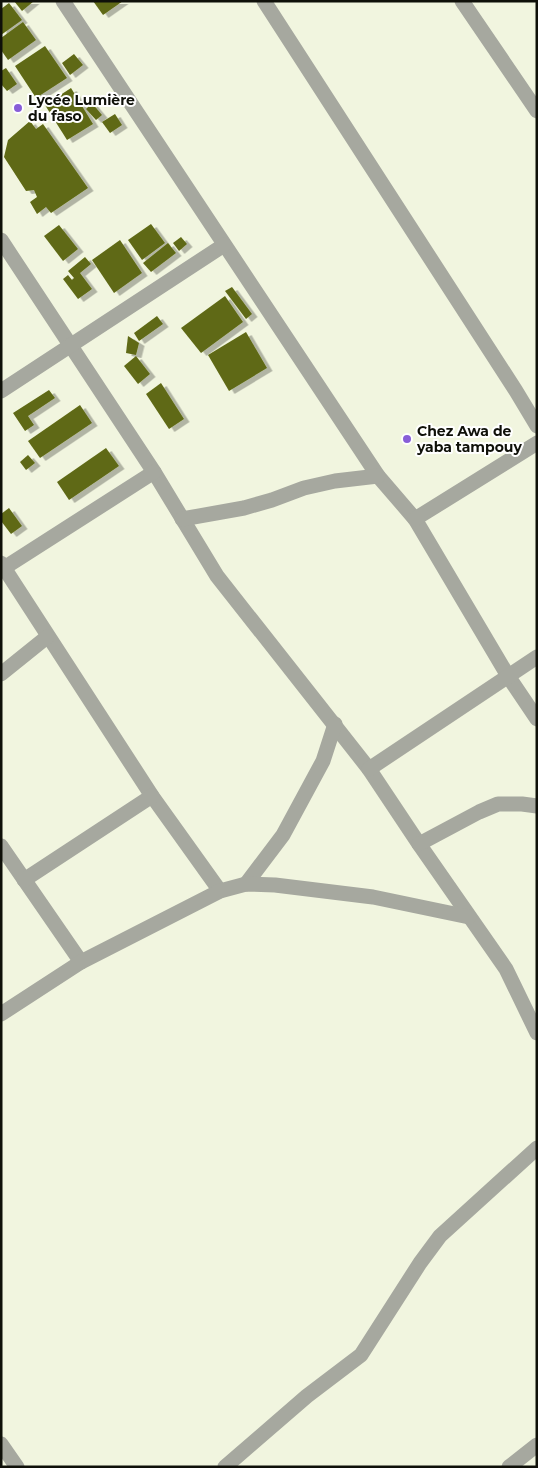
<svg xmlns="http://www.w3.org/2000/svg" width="538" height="1468" viewBox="0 0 538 1468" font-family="Montserrat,sans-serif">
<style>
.building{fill:#5f6914;filter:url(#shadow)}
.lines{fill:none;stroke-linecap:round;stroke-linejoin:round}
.minor{stroke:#a6a89f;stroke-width:15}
.poi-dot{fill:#885ed8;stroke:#fff;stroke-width:2}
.labels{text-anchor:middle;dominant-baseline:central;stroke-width:4;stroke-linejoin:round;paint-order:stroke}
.poi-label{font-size:14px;font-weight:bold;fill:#0f1009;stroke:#fff;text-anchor:start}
</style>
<defs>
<filter id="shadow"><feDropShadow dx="5.5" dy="3" stdDeviation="0" flood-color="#0004"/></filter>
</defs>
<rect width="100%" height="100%" fill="#f1f5df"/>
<g class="building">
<path d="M 14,1 L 34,1 L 22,11 Z"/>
<path d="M 93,1 L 123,1 L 103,15 Z"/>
<path d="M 9,3 L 22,20 L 1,35 L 1,9 Z"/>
<path d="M 23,22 L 36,40 L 8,60 L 1,50 L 1,38 Z"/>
<path d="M 45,46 L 67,78 L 36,98 L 15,66 Z"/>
<path d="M 74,54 L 83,65 L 70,75 L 62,63 Z"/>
<path d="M 6,68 L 17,84 L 7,91 L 1,84 L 1,71 Z"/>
<path d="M 71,88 L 93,124 L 67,140 L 45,105 Z"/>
<path d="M 92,103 L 102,115 L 96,120 L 86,109 Z"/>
<path d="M 115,114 L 122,125 L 110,133 L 102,122 Z"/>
<path d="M 30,121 L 36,129 L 43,124 L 88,188 L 51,213 L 46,207 L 37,214 L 30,202 L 37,197 L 34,190 L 26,191 L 4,157 L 8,140 Z"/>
<path d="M 151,224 L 165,243 L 142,260 L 128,240 Z"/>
<path d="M 59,225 L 78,249 L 63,261 L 44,236 Z"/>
<path d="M 181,237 L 187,244 L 179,251 L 173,243 Z"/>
<path d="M 120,240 L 142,273 L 114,293 L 92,260 Z"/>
<path d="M 168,243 L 176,253 L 151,272 L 143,263 Z"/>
<path d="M 85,257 L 91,264 L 80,273 L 92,289 L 78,299 L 63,279 L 68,275 L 72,280 L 74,278 L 68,271 Z"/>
<path d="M 232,287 L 252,314 L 246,319 L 225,291 Z"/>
<path d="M 225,296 L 243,322 L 201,353 L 181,328 Z"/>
<path d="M 157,316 L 163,324 L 139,341 L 134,333 Z"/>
<path d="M 246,332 L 267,368 L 229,391 L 208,355 Z"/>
<path d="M 128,336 L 139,343 L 136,355 L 126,353 Z"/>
<path d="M 136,356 L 150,374 L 138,384 L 124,366 Z"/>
<path d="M 161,383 L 184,419 L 169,429 L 146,394 Z"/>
<path d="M 49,390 L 55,398 L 28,416 L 34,425 L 25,431 L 13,413 Z"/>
<path d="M 80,405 L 92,423 L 40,458 L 28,441 Z"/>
<path d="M 106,448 L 119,466 L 69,500 L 57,482 Z"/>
<path d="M 28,455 L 35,463 L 26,470 L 20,462 Z"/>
<path d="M 9,508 L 22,526 L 11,534 L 1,521 L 1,514 Z"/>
</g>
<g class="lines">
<g class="minor">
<path d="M 63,1 L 378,476 L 415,519 L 508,676 L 537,719"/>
<path d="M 264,1 L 516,391 L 537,426"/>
<path d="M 462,1 L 537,111"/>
<path d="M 1,240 L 154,472 L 217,576 L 369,769 L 419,844 L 506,969 L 537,1033"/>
<path d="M 1,391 L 224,245"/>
<path d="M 182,519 L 244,508 L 272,500 L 304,488 L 335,481 L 378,476"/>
<path d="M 415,519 L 537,443"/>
<path d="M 1,563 L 152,796 L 220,891"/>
<path d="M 4,568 L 154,472"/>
<path d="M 1,674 L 47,637"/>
<path d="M 369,769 L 537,657"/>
<path d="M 419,844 L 479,812 L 498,804 L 522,804 L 537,806"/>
<path d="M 1,846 L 81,962"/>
<path d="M 24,880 L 152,796"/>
<path d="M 246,884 L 283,835 L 323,761 L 335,724"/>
<path d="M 1,1014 L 81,962 L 220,891 L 246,884 L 275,885 L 373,897 L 469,917"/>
<path d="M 1,1444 L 17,1467"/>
<path d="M 225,1467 L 307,1396 L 361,1355 L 420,1263 L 440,1236 L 537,1148"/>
<path d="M 509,1467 L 537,1445"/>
</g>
</g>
<g class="poi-dot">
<circle cx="18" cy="108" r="5"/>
<circle cx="407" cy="439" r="5"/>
</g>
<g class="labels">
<g class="poi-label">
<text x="28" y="100">Lycée Lumière<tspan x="28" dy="16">du faso</tspan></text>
<text x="417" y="431">Chez Awa de<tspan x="417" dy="16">yaba tampouy</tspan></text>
</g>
</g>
<rect width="538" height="1468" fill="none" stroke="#0f1009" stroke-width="5"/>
</svg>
